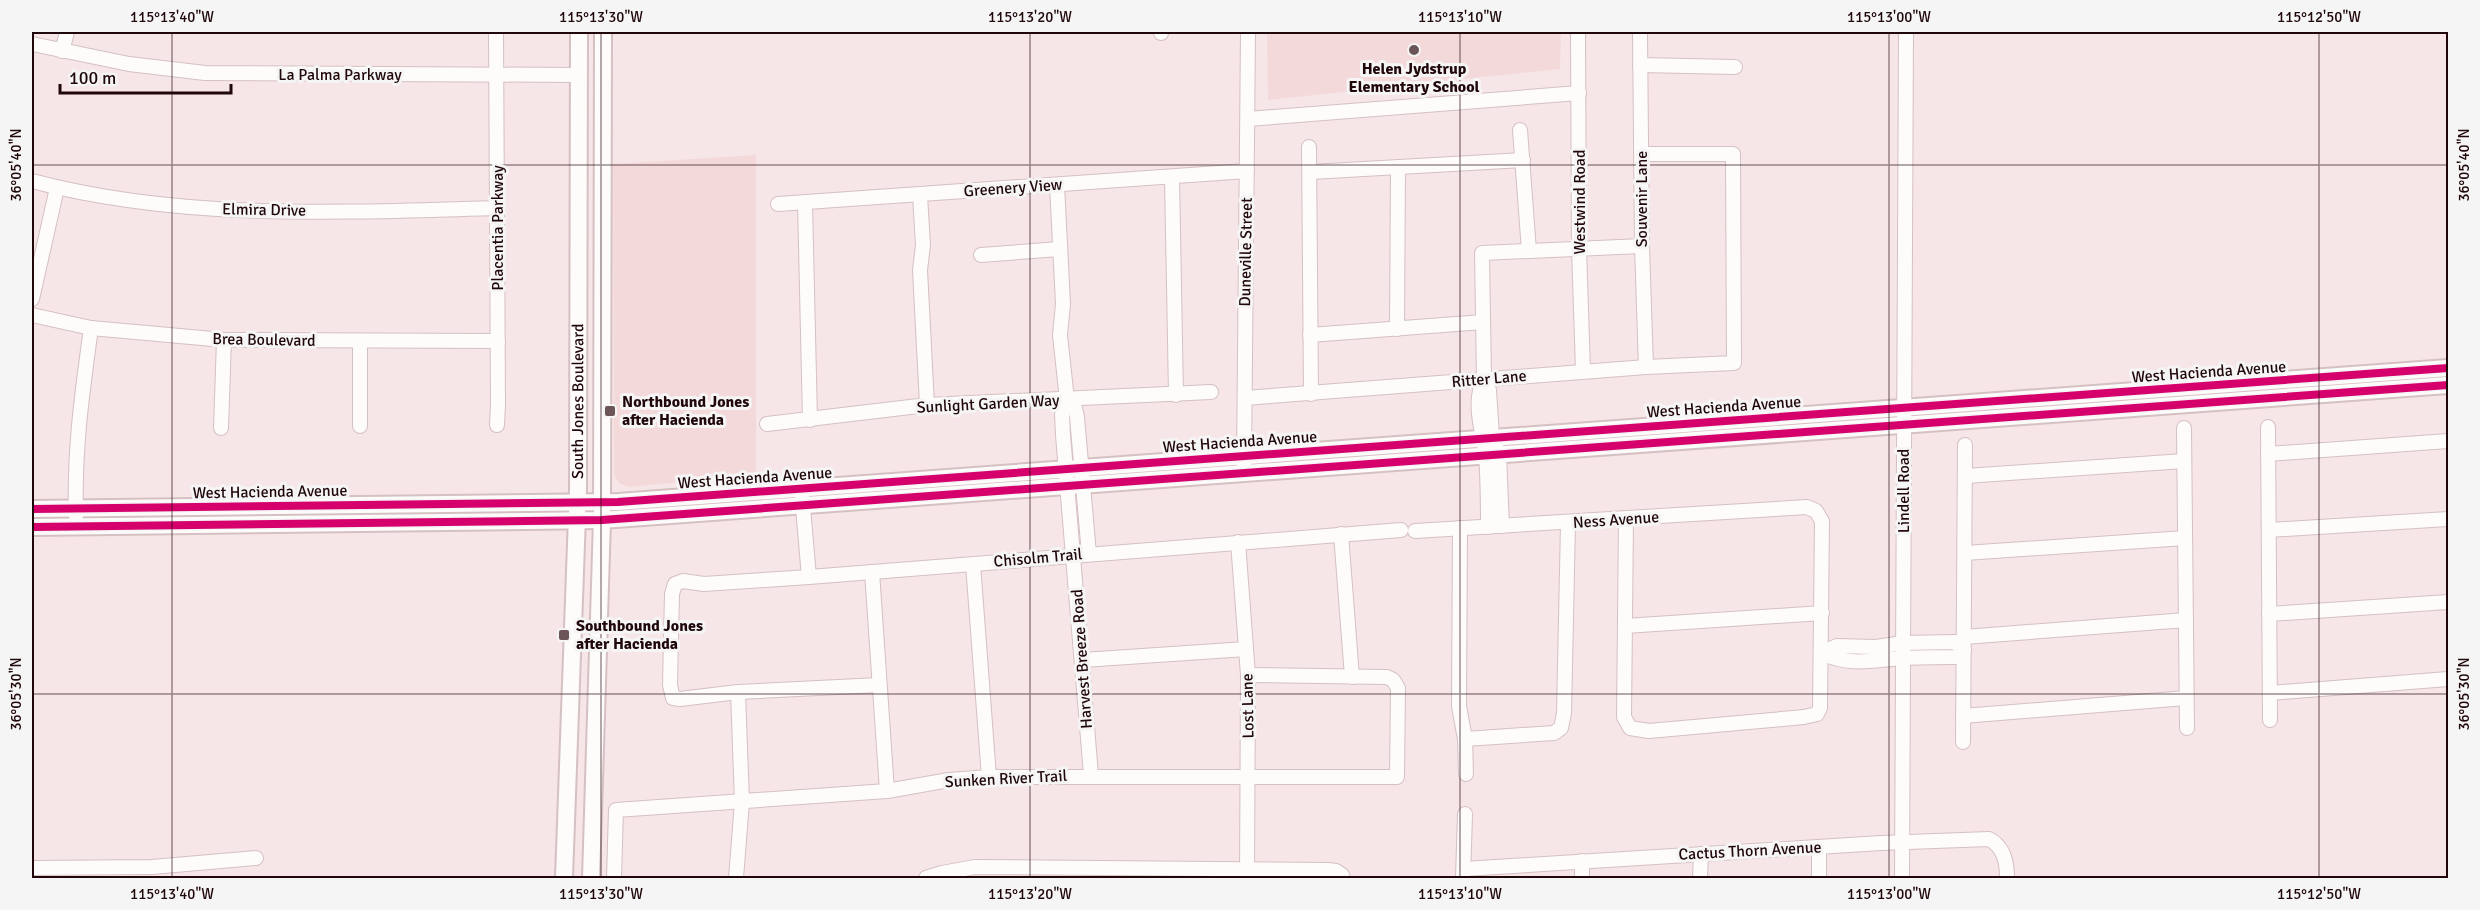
<svg xmlns="http://www.w3.org/2000/svg" width="2480" height="910" viewBox="0 0 2480 910" font-family="Signika,sans-serif">
<style>
.built{fill:#f4d9db}
.lines{fill:none;stroke-linecap:round;stroke-linejoin:round}
.minor-casing{stroke:#d5c0c2;stroke-width:16}
.major-casing{stroke:#d5c0c2;stroke-width:20}
.minor{stroke:#fefbfb;stroke-width:14}
.major{stroke:#fefbfb;stroke-width:16}
.cycleway-casing{stroke:#f5f5f5;stroke-width:11}
.cycleway{stroke:#d6006c;stroke-width:8}
.ticks{fill:none;stroke:#20070a;stroke-width:1.5;stroke-opacity:0.45}
.poi-dot{fill:#6b5557;stroke:#f5f5f5;stroke-width:2}
.labels{text-anchor:middle;dominant-baseline:central;stroke-width:6;stroke-linejoin:round;paint-order:stroke}
.poi-label{font-size:16px;font-weight:bold;fill:#20070a;stroke:#f5f5f5;text-anchor:start}
.street-label{font-size:16px;fill:#20070a;stroke:#f5f5f5}
.neatline{fill:none;stroke:#20070a;stroke-width:2}
.ticks-label{font-size:15px;text-anchor:middle;fill:#20070a}
</style>
<rect width="100%" height="100%" fill="#f7e6e7"/>
<g class="built">
<path d="M 1267,32 L 1561,32 L 1560,69 L 1268,100 Z"/>
<path d="M 756,155 L 756,475 L 629,487 L 619,483 L 614,475 L 613,164 Z"/>
</g>
<g class="lines">
<defs>
<g id="minor">
<path d="M 496,32 L 498,404 L 497,425"/>
<path d="M 1161,32 L 1161,33"/>
<path d="M 1578,32 L 1579,248 L 1583,371"/>
<path d="M 1640,32 L 1642,246 L 1646,367"/>
<path d="M 32,44 L 129,64 L 205,73 L 578,75"/>
<path d="M 62,51 L 67,32"/>
<path d="M 1640,65 L 1735,67"/>
<path d="M 1248,119 L 1579,93"/>
<path d="M 1520,130 L 1529,251"/>
<path d="M 1309,147 L 1311,394"/>
<path d="M 1311,172 L 1523,160"/>
<path d="M 1172,177 L 1176,395"/>
<path d="M 32,181 C 182,221 344,212 498,208"/>
<path d="M 1057,185 L 1063,304 L 1060,335 L 1067,400 L 1062,415 L 1063,435 L 1091,775"/>
<path d="M 920,195 L 923,245 L 920,270 L 927,405"/>
<path d="M 805,203 L 810,420"/>
<path d="M 778,204 L 1247,171"/>
<path d="M 981,255 L 1059,249"/>
<path d="M 32,299 L 57,188"/>
<path d="M 32,315 L 91,328 L 224,340 L 498,341"/>
<path d="M 1397,329 L 1398,167"/>
<path d="M 1310,335 L 1483,322"/>
<path d="M 1484,379 L 1489,390 L 1492,437 L 1499,454 L 1502,526"/>
<path d="M 1245,398 L 1646,367 L 1734,363 L 1733,154 L 1642,154"/>
<path d="M 1067,400 L 1075,408 L 1077,417 L 1089,554"/>
<path d="M 767,424 L 927,405 L 1211,392"/>
<path d="M 360,426 L 360,341"/>
<path d="M 2268,427 L 2270,720"/>
<path d="M 221,428 L 224,340"/>
<path d="M 2184,428 L 2187,728"/>
<path d="M 2268,454 L 2448,441"/>
<path d="M 1244,464 L 1248,32"/>
<path d="M 1966,476 L 2184,461"/>
<path d="M 802,496 L 809,577"/>
<path d="M 76,516 C 74,449 82,394 91,328"/>
<path d="M 1488,527 C 1488,504 1488,480 1486,457 C 1483,431 1472,404 1484,379 L 1482,253 L 1642,246"/>
<path d="M 1460,528 L 1459,706 L 1465,739 L 1466,774"/>
<path d="M 2269,530 L 2448,519"/>
<path d="M 1415,531 L 1807,507 L 1816,511 L 1822,521 L 1820,708 L 1817,714 L 1804,717 L 1649,731 L 1630,728 L 1624,717 L 1626,519"/>
<path d="M 1341,534 L 1352,677"/>
<path d="M 1238,542 L 1248,675 L 1247,878"/>
<path d="M 1965,553 L 2185,538"/>
<path d="M 973,564 L 989,777"/>
<path d="M 872,572 L 887,791"/>
<path d="M 2269,614 L 2448,602"/>
<path d="M 1625,626 L 1822,613"/>
<path d="M 1964,637 L 2186,620"/>
<path d="M 1955,642 L 1964,650 L 1956,657 C 1939,657 1921,657 1904,658 C 1871,660 1853,667 1821,653 L 1837,646 L 1876,647 L 1903,643 Z"/>
<path d="M 1083,660 L 1246,649"/>
<path d="M 879,685 L 738,692 L 680,699 L 673,698 L 670,685 L 672,594 L 675,584 L 683,581 L 704,584 L 809,577 L 1401,530"/>
<path d="M 2270,693 L 2448,679"/>
<path d="M 1963,716 L 2186,698"/>
<path d="M 1465,739 L 1554,733 L 1561,728 L 1564,713 L 1568,523"/>
<path d="M 1963,742 L 1965,445"/>
<path d="M 32,868 L 152,867 L 256,858"/>
<path d="M 1464,869 L 1881,843 L 1989,839 C 2004,847 2007,862 2007,878"/>
<path d="M 614,878 L 616,810 L 887,791 L 949,780 L 989,777 L 1397,777 L 1398,688 L 1393,680 L 1387,677 L 1248,675"/>
<path d="M 736,878 L 742,802 L 738,692"/>
<path d="M 926,878 L 942,873 L 975,867 L 1328,870 L 1336,871 L 1342,875 L 1343,878"/>
<path d="M 1463,878 L 1465,814"/>
<path d="M 1582,878 L 1582,861"/>
<path d="M 1700,878 L 1701,854"/>
<path d="M 1819,878 L 1819,847"/>
<path d="M 1902,878 L 1906,32"/>
</g>
<g id="major">
<path d="M 32,509 L 618,502 L 2448,368"/>
<path d="M 32,527 L 602,520 L 2448,385"/>
<path id="s1" d="M 564,878 L 578,488 L 579,32"/>
<path d="M 591,878 L 602,520 L 603,32"/>
</g>
</defs>
<use href="#minor" class="minor-casing"/>
<use href="#major" class="major-casing"/>
<use href="#minor" class="minor"/>
<use href="#major" class="major"/>
<defs>
<g id="cycleway">
<path d="M 32,509 L 618,502 L 2448,368"/>
<path d="M 32,527 L 602,520 L 2448,385"/>
</g>
</defs>
<use href="#cycleway" class="cycleway-casing"/>
<use href="#cycleway" class="cycleway"/>
</g>
<path class="ticks" d="M 172,32 L 172,878M 601,32 L 601,878M 1030,32 L 1030,878M 1460,32 L 1460,878M 1889,32 L 1889,878M 2319,32 L 2319,878M 32,165 L 2448,165M 32,694 L 2448,694"/>
<g class="poi-dot">
<circle cx="1414" cy="50" r="6"/>
<rect x="604" y="405" width="12" height="12" rx="3"/>
<rect x="558" y="629" width="12" height="12" rx="3"/>
</g>
<g class="labels">
<g class="poi-label">
<text x="1414" y="69" text-anchor="middle">Helen Jydstrup<tspan x="1414" dy="18">Elementary School</tspan></text>
<text x="622" y="402">Northbound Jones<tspan x="622" dy="18">after Hacienda</tspan></text>
<text x="576" y="626">Southbound Jones<tspan x="576" dy="18">after Hacienda</tspan></text>
</g>
<g class="street-label">
<text x="340" y="75">La Palma Parkway</text>
<text transform="translate(1013 188) rotate(-4)">Greenery View</text>
<text transform="translate(1642 199) rotate(-90)">Souvenir Lane</text>
<text transform="translate(1580 202) rotate(-90)">Westwind Road</text>
<text transform="translate(264 210) rotate(1)">Elmira Drive</text>
<text transform="translate(498 228) rotate(-90)">Placentia Parkway</text>
<text transform="translate(1246 252) rotate(-89)">Duneville Street</text>
<text transform="translate(264 340) rotate(1)">Brea Boulevard</text>
<text transform="translate(2209 372) rotate(-4)">West Hacienda Avenue</text>
<text transform="translate(1489 379) rotate(-5)">Ritter Lane</text>
<text stroke="none"><textPath href="#s1" startOffset="477">South Jones Boulevard</textPath></text>
<text transform="translate(988 404) rotate(-3)">Sunlight Garden Way</text>
<text transform="translate(1724 407) rotate(-4)">West Hacienda Avenue</text>
<text transform="translate(1240 442) rotate(-4)">West Hacienda Avenue</text>
<text transform="translate(755 478) rotate(-4)">West Hacienda Avenue</text>
<text transform="translate(1904 491) rotate(-90)">Lindell Road</text>
<text transform="translate(270 492) rotate(-1)">West Hacienda Avenue</text>
<text transform="translate(1616 520) rotate(-4)">Ness Avenue</text>
<text transform="translate(1038 558) rotate(-5)">Chisolm Trail</text>
<text transform="translate(1082 659) rotate(-94)">Harvest Breeze Road</text>
<text transform="translate(1248 706) rotate(-91)">Lost Lane</text>
<text transform="translate(1006 779) rotate(-3)">Sunken River Trail</text>
<text transform="translate(1750 851) rotate(-3)">Cactus Thorn Avenue</text>
</g>
</g>
<rect width="2480" height="910" fill="none" stroke="#f5f5f5" stroke-width="66"/>
<path d="M60 84v9h171v-9" fill="none" stroke="#20070a" stroke-width="3"/>
<text x="69" y="84" font-size="18" fill="#20070a" stroke="#f5f5f5" stroke-width="4.5" paint-order="stroke">100 m</text>
<rect x="33" y="33" width="2414" height="844" class="neatline"/>
<g class="ticks-label">
<text x="172" y="22">115°13'40"W</text>
<text x="601" y="22">115°13'30"W</text>
<text x="1030" y="22">115°13'20"W</text>
<text x="1460" y="22">115°13'10"W</text>
<text x="1889" y="22">115°13'00"W</text>
<text x="2319" y="22">115°12'50"W</text>
<text transform="translate(16 165) rotate(-90)" y="5">36°05'40"N</text>
<text transform="translate(2464 165) rotate(-90)" y="5">36°05'40"N</text>
<text transform="translate(16 694) rotate(-90)" y="5">36°05'30"N</text>
<text transform="translate(2464 694) rotate(-90)" y="5">36°05'30"N</text>
<text x="172" y="899">115°13'40"W</text>
<text x="601" y="899">115°13'30"W</text>
<text x="1030" y="899">115°13'20"W</text>
<text x="1460" y="899">115°13'10"W</text>
<text x="1889" y="899">115°13'00"W</text>
<text x="2319" y="899">115°12'50"W</text>
</g>
</svg>
